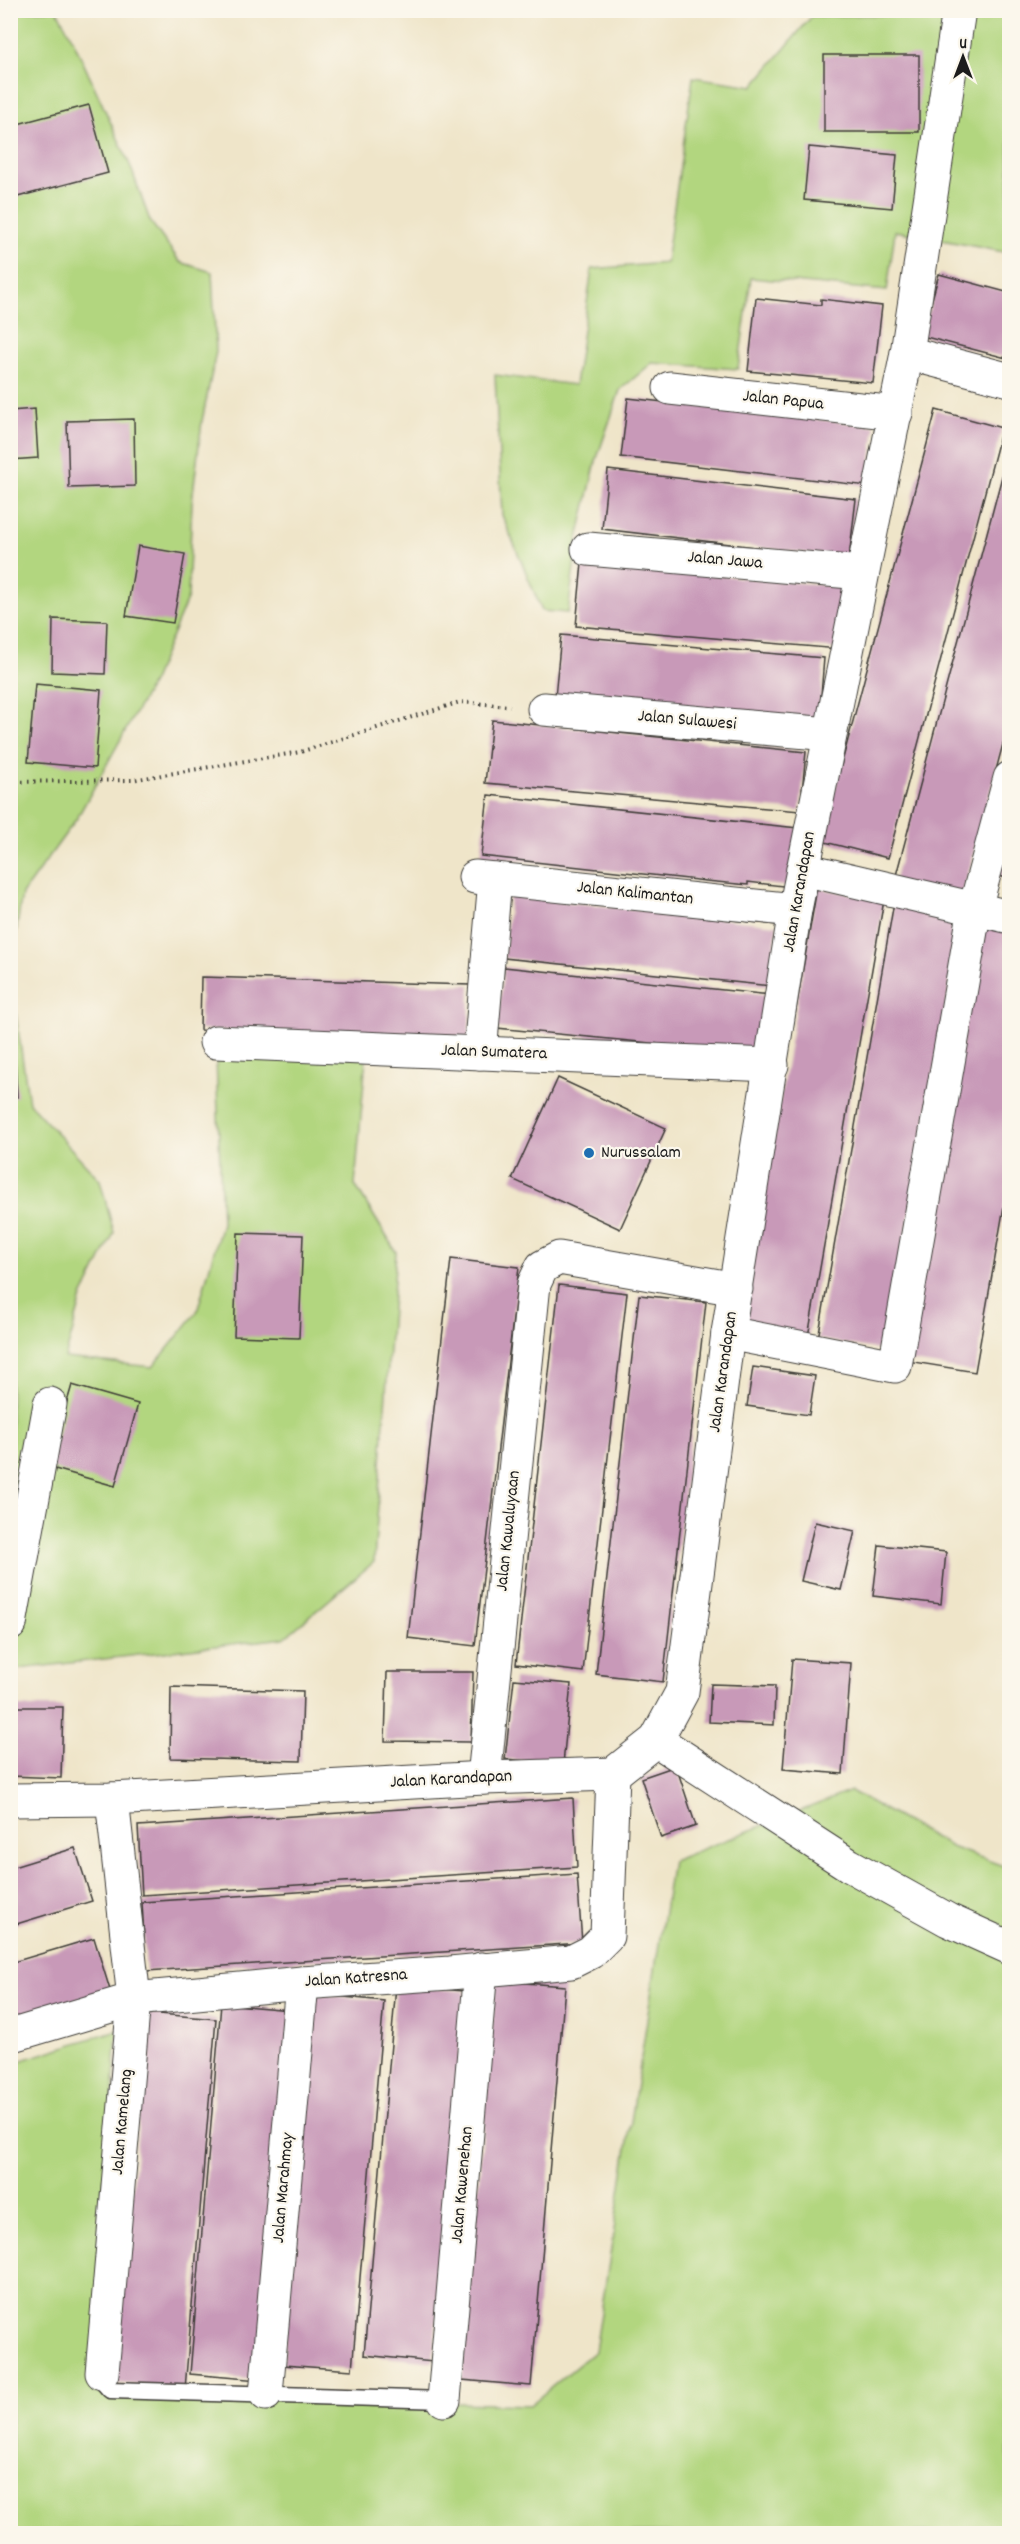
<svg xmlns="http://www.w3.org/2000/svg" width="1020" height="2544" viewBox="0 0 1020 2544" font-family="Dekko,sans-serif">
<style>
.grass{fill:#b2d67f;stroke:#67794e;stroke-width:1.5}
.building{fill:#c899b8}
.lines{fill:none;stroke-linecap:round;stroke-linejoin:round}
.lane-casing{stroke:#3c3a36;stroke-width:19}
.street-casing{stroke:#3c3a36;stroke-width:35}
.path{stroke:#3c3a36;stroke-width:4;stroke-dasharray:1.5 4.5;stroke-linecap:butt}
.lane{stroke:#fff;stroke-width:16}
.street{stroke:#fff;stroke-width:33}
.poi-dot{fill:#1f6fb2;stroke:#fbf7ec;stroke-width:2}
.labels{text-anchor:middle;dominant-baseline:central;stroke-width:4.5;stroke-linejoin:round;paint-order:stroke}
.street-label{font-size:18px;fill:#1c1c1c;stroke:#fbf7ec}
.poi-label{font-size:18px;fill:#1c1c1c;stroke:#fbf7ec;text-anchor:start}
</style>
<rect width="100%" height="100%" fill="#fbf7ec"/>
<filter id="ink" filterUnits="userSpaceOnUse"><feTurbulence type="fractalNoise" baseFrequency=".0167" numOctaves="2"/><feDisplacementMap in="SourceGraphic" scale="12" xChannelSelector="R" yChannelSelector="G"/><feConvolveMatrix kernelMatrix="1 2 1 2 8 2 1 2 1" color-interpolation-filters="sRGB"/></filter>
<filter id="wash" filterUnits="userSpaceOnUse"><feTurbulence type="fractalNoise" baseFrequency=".008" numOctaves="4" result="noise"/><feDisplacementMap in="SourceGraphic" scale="24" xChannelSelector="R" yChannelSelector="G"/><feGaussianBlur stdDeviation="1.35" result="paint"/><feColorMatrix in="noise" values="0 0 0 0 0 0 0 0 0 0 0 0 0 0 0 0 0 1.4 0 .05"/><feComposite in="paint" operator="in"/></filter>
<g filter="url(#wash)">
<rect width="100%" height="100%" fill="#efe5c9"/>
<g class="grass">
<path d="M 57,10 L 73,40 L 130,165 L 150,221 L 180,262 L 212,272 L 216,352 L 202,421 L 192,501 L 188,597 L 153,681 L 77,818 L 22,894 L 11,965 L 10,11 Z"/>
<path d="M 946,10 L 1009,11 L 1009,253 L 895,231 L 887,291 L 751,278 L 738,369 L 652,363 L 620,390 L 596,461 L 577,543 L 568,613 L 542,611 L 502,515 L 495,375 L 575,385 L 592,269 L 666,263 L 693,77 L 753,86 L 812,16 L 945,14 Z"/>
<path d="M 10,975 L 29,1103 L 100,1180 L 114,1233 L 82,1297 L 65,1358 L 153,1367 L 197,1312 L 222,1223 L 216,1058 L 366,1057 L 355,1185 L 396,1252 L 374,1562 L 284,1638 L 11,1670 Z"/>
<path d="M 851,1791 L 951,1847 L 1009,1868 L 1009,2533 L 11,2533 L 10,2064 L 117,2030 L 94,2393 L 530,2405 L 595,2351 L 672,1861 Z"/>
</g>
<g id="blocks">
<g class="building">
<rect x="824" y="55" width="95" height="77"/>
<path d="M 89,105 L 108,173 L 10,199 L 10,126 Z"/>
<path d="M 809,147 L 897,155 L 892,208 L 804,200 Z"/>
<path d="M 939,274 L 1010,293 L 1010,359 L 922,336 Z"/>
<path d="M 756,298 L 821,305 L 821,299 L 882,306 L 873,383 L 748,371 Z"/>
<path d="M 628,398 L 875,426 L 868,486 L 621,457 Z"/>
<path d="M 35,409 L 38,458 L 10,460 L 10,411 Z"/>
<path d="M 936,410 L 1002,428 L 888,858 L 821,841 Z"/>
<path d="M 134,419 L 135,486 L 69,488 L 67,421 Z"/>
<path d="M 1009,450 L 1010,718 L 961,900 L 894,883 Z"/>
<path d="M 608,470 L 856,499 L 849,558 L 602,529 Z"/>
<path d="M 138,546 L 185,554 L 173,623 L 126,616 Z"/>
<path d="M 582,563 L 845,587 L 839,649 L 576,626 Z"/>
<path d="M 53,619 L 107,621 L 105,674 L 52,672 Z"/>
<path d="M 561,635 L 824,658 L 819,720 L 555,697 Z"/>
<path d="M 35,684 L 101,690 L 95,768 L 28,762 Z"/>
<path d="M 492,720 L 806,752 L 800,811 L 485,783 Z"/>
<path d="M 488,795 L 798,828 L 791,887 L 748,882 L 748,885 L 706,881 L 481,856 Z"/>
<path d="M 1010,837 L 1010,879 L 999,876 Z"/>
<path d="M 817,888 L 884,900 L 808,1337 L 741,1326 Z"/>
<path d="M 510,896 L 777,925 L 771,986 L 504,958 Z"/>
<path d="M 894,902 L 962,913 L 886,1351 L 818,1339 Z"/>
<path d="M 983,922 L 1010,926 L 1010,1172 L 975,1372 L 907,1361 Z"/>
<path d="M 504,967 L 771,995 L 764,1054 L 497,1028 Z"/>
<path d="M 201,977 L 470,985 L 469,1038 L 200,1030 Z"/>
<path d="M 10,1040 L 14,1040 L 17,1097 L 10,1097 Z"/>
<path d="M 558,1078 L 666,1128 L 620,1229 L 512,1179 Z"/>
<path d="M 238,1233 L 303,1235 L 299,1338 L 234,1336 Z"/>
<path d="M 451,1259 L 519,1267 L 475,1646 L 408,1638 Z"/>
<path d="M 559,1285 L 627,1293 L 583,1672 L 516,1664 Z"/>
<path d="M 639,1295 L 706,1302 L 663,1682 L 596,1674 Z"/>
<path d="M 753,1367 L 815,1376 L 809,1415 L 747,1406 Z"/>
<path d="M 72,1385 L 138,1404 L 115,1486 L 48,1467 Z"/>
<path d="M 815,1522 L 855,1531 L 841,1590 L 801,1581 Z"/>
<path d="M 879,1545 L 946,1552 L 941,1604 L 873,1596 Z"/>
<path d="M 792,1659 L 851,1663 L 843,1774 L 783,1769 Z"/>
<path d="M 387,1672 L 473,1672 L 471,1742 L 385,1741 Z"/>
<path d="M 514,1679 L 571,1684 L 563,1764 L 505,1759 Z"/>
<path d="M 711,1684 L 775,1686 L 774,1725 L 709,1722 Z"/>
<path d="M 171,1687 L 303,1691 L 301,1761 L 170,1758 Z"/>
<path d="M 10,1707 L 63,1707 L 61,1778 L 10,1776 Z"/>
<path d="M 676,1766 L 696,1826 L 661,1838 L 641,1778 Z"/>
<path d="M 573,1798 L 577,1867 L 142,1895 L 138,1826 Z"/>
<path d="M 75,1848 L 92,1901 L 10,1926 L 10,1868 Z"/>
<path d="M 577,1874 L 582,1943 L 146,1971 L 142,1902 Z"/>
<path d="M 94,1938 L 110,1990 L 10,2021 L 10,1963 Z"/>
<path d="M 496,1981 L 565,1986 L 531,2386 L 462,2380 Z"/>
<path d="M 396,1986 L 465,1991 L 433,2362 L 364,2355 Z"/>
<path d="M 314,1994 L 384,2001 L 352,2370 L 283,2365 Z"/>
<path d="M 221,2004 L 291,2010 L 259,2380 L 190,2374 Z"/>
<path d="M 148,2013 L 216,2019 L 185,2389 L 116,2383 Z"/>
</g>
</g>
</g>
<g filter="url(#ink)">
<use href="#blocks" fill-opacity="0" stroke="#3c3a36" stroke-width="1.5"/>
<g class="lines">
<defs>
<path id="lane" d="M 102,2373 L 103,2382 L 110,2390 L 444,2400"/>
<g id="street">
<path d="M 907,353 L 1010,380"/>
<path d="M 670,388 L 896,413"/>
<path d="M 588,549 L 862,573"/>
<path d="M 544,709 L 830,734"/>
<path d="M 803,869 L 1010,917"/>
<path d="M 475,877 L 795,910"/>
<path d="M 216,1042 L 772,1065"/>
<path d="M 480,1053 L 495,879"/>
<path d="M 728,1333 L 895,1366 L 975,908 L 1010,778"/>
<path d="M 10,1624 L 50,1404"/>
<path d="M 656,1740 L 849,1865 L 948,1920 L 1010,1948"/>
<path d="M 484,1778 L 534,1284 L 542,1267 L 559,1258 L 736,1289"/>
<path d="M 112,1799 L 134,1999 L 302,1983 L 450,1973 L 571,1962 L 591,1952 L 607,1936 L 613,1774"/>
<path d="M 10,1800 L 112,1799 L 484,1778 L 613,1774 L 656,1740 L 682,1692 L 728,1333 L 795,910 L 907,353 L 959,10"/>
<path d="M 10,2036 L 134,1999 L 102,2373"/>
<path d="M 266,2394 L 302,1983"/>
<path d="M 444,2400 L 481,1969"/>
</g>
</defs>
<use href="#lane" class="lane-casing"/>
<use href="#street" class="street-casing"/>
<path class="path" d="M 10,782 L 132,780 L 300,752 L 460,702 L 510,706"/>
<use href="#lane" class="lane"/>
<use href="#street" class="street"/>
</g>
</g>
<circle class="poi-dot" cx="589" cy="1153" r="6"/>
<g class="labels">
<g class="street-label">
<text transform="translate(783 401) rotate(6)">Jalan Papua</text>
<text transform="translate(725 561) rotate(5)">Jalan Jawa</text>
<text transform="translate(687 721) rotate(5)">Jalan Sulawesi</text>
<text transform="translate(800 892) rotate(-80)">Jalan Karandapan</text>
<text transform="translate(635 894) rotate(6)">Jalan Kalimantan</text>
<text transform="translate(494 1053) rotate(2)">Jalan Sumatera</text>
<text transform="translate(724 1372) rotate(-82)">Jalan Karandapan</text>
<text transform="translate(509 1531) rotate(-84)">Jalan Kawaluyaan</text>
<text transform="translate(451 1780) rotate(-3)">Jalan Karandapan</text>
<text transform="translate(356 1979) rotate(-4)">Jalan Katresna</text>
<text transform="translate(123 2122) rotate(-85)">Jalan Kamelang</text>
<text transform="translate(463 2185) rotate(-85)">Jalan Kawenehan</text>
<text transform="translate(284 2188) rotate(-85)">Jalan Marahmay</text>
</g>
<g class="poi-label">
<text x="601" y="1153">Nurussalam</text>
</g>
</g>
<rect width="1020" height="2544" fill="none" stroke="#fbf7ec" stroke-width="36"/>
<g transform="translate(963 57)" stroke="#fbf7ec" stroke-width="4.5" paint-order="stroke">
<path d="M0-4.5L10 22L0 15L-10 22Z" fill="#1c1c1c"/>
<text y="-9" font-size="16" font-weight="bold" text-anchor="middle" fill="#1c1c1c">U</text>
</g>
</svg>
